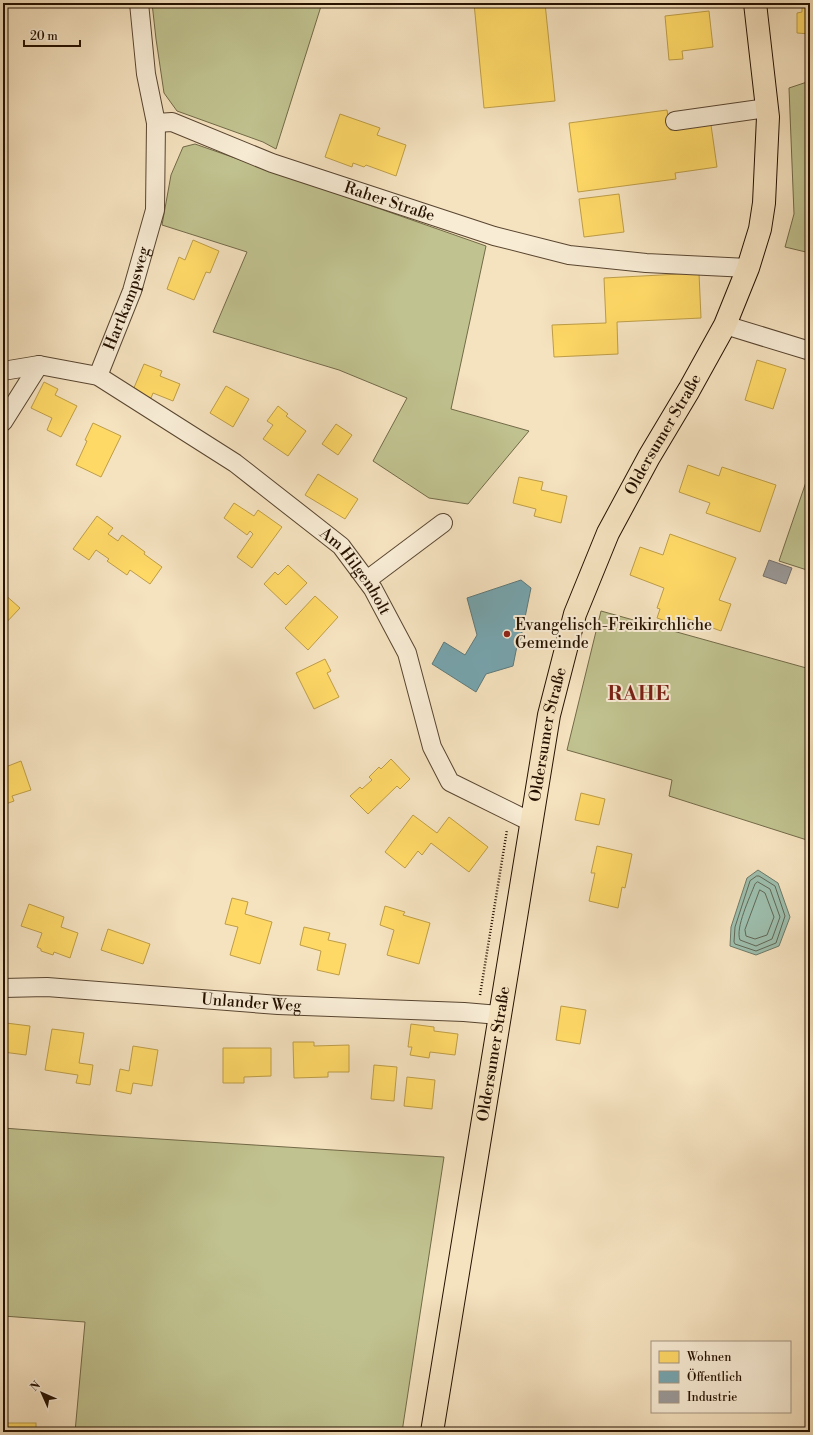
<svg xmlns="http://www.w3.org/2000/svg" width="813" height="1435" viewBox="0 0 813 1435" font-family="'Libre Bodoni',serif">
<style>
.green{fill:#c0c28f;stroke:#726a48}
.water{fill:#9dbead;stroke:#6d7968}
.homes{fill:#ffd966;stroke:#be9d47}
.public{fill:#76a5af;stroke:#5e797a}
.industry{fill:#999;stroke:#76706b}
.lines{fill:none;stroke-linecap:round;stroke-linejoin:round}
.shore{stroke:#616856;stroke-width:1}
.minor-casing{stroke:#594530;stroke-width:20}
.major-casing{stroke:#251100;stroke-width:24}
.path{stroke:#251100;stroke-width:2.5;stroke-dasharray:1 2;stroke-linecap:butt}
.minor{stroke:#f8ecd5;stroke-width:18}
.major{stroke:#f5e2bf;stroke-width:22}
.poi-dot{fill:#8f2418;stroke:#f8ecd5;stroke-width:1.5}
.labels{text-anchor:middle;dominant-baseline:central;stroke-width:4;stroke-linejoin:round;paint-order:stroke}
.street-label{font-size:16px;fill:#251100;stroke:#f8ecd5}
.poi-label{font-size:16px;fill:#251100;stroke:#f8ecd5;text-anchor:start}
.district-label{font-size:20px;font-weight:bold;letter-spacing:1px;fill:#7a1f14;stroke:#f8ecd5}
</style>
<rect width="100%" height="100%" fill="#f5e2bf"/>
<filter id="stains"><feTurbulence type="fractalNoise" baseFrequency=".005" numOctaves="4"/><feColorMatrix values="0 0 0 0 .2 0 0 0 0 .09 0 0 0 0 .02 0 0 0 .5 -.17"/></filter>
<radialGradient id="worn" r=".72"><stop offset=".6" stop-color="#630" stop-opacity="0"/><stop offset="1" stop-color="#630" stop-opacity=".3"/></radialGradient>
<g class="green">
<path d="M 152,3 L 322,3 L 276,149 L 263,142 L 177,111 L 164,93 L 156,39 Z"/>
<path d="M 810,81 L 810,253 L 785,247 L 794,214 L 789,88 Z"/>
<path d="M 195,144 L 486,246 L 451,409 L 529,431 L 468,504 L 429,498 L 373,461 L 407,398 L 339,370 L 213,332 L 247,252 L 162,225 L 171,175 L 183,147 Z"/>
<path d="M 806,482 L 810,483 L 810,571 L 779,561 Z"/>
<path d="M 601,611 L 810,669 L 810,841 L 669,796 L 672,780 L 567,750 Z"/>
<path d="M 3,1128 L 96,1135 L 444,1157 L 402,1432 L 75,1432 L 85,1322 L 3,1316 Z"/>
</g>
<path class="water" d="M 758,870 L 778,883 L 790,917 L 779,946 L 756,955 L 730,946 L 731,927 L 747,878 Z"/>
<g class="homes">
<path d="M 474,3 L 545,3 L 555,101 L 484,108 Z"/>
<path d="M 798,3 L 810,3 L 810,34 L 797,33 L 797,13 L 802,12 L 802,7 L 797,6 Z"/>
<path d="M 709,11 L 713,47 L 682,51 L 683,59 L 669,60 L 665,16 Z"/>
<path d="M 667,110 L 670,130 L 711,125 L 717,167 L 675,173 L 676,179 L 578,192 L 569,123 Z"/>
<path d="M 340,114 L 380,128 L 377,135 L 406,145 L 396,176 L 366,165 L 364,167 L 353,163 L 352,167 L 325,157 Z"/>
<path d="M 619,194 L 624,232 L 584,237 L 579,199 Z"/>
<path d="M 193,240 L 219,251 L 210,273 L 206,272 L 194,300 L 167,289 L 179,257 L 185,260 Z"/>
<path d="M 699,273 L 701,318 L 617,322 L 618,354 L 554,357 L 552,325 L 606,323 L 604,278 Z"/>
<path d="M 757,360 L 786,369 L 773,409 L 745,400 Z"/>
<path d="M 144,364 L 162,371 L 160,376 L 180,384 L 173,401 L 153,393 L 151,398 L 133,390 Z"/>
<path d="M 44,382 L 58,389 L 55,395 L 77,406 L 61,437 L 47,430 L 52,418 L 31,408 Z"/>
<path d="M 226,386 L 249,399 L 233,427 L 210,413 Z"/>
<path d="M 278,406 L 288,414 L 286,416 L 306,431 L 288,456 L 263,439 L 273,425 L 267,421 Z"/>
<path d="M 93,423 L 121,436 L 101,477 L 76,465 L 87,441 L 85,440 Z"/>
<path d="M 336,424 L 352,435 L 338,455 L 322,444 Z"/>
<path d="M 688,465 L 719,476 L 722,467 L 776,485 L 760,532 L 706,513 L 710,503 L 679,492 Z"/>
<path d="M 318,474 L 358,499 L 345,519 L 305,495 Z"/>
<path d="M 519,477 L 543,482 L 541,490 L 567,496 L 561,523 L 534,516 L 536,509 L 513,503 Z"/>
<path d="M 234,503 L 254,516 L 258,510 L 282,527 L 252,568 L 237,557 L 253,534 L 250,531 L 247,535 L 224,518 Z"/>
<path d="M 97,516 L 113,528 L 108,534 L 118,541 L 122,535 L 145,552 L 144,554 L 162,567 L 150,584 L 130,570 L 127,575 L 107,561 L 109,559 L 96,550 L 89,560 L 73,549 Z"/>
<path d="M 670,534 L 736,558 L 719,600 L 731,604 L 721,631 L 680,616 L 677,625 L 657,618 L 660,609 L 657,608 L 664,588 L 630,575 L 640,547 L 663,555 Z"/>
<path d="M 288,565 L 307,583 L 286,605 L 264,584 L 275,572 L 278,575 Z"/>
<path d="M 3,593 L 20,608 L 3,626 Z"/>
<path d="M 315,596 L 338,617 L 308,650 L 285,628 Z"/>
<path d="M 325,659 L 331,671 L 327,673 L 339,697 L 314,709 L 296,673 Z"/>
<path d="M 391,759 L 410,779 L 400,789 L 397,786 L 368,814 L 350,796 L 360,787 L 362,789 L 372,780 L 369,777 L 379,767 L 381,769 Z"/>
<path d="M 21,761 L 31,790 L 12,796 L 14,801 L 3,805 L 3,768 Z"/>
<path d="M 581,793 L 605,799 L 599,825 L 575,820 Z"/>
<path d="M 413,815 L 437,833 L 449,817 L 488,847 L 469,872 L 431,843 L 422,855 L 418,851 L 405,868 L 385,852 Z"/>
<path d="M 597,846 L 632,854 L 625,888 L 622,887 L 618,908 L 589,901 L 595,873 L 591,873 Z"/>
<path d="M 232,898 L 248,902 L 245,914 L 272,922 L 260,964 L 230,955 L 238,927 L 225,924 Z"/>
<path d="M 29,904 L 64,917 L 61,927 L 78,933 L 70,958 L 54,952 L 53,955 L 41,951 L 41,949 L 37,947 L 42,933 L 21,926 Z"/>
<path d="M 385,906 L 405,912 L 403,915 L 430,923 L 419,964 L 387,955 L 394,930 L 380,925 Z"/>
<path d="M 304,927 L 330,933 L 328,940 L 346,944 L 339,975 L 317,970 L 321,951 L 300,945 Z"/>
<path d="M 108,929 L 150,944 L 143,964 L 101,950 Z"/>
<path d="M 561,1006 L 586,1010 L 580,1044 L 556,1040 Z"/>
<path d="M 6,1023 L 30,1026 L 26,1055 L 3,1052 Z"/>
<path d="M 411,1024 L 434,1027 L 434,1031 L 458,1034 L 455,1055 L 430,1052 L 429,1058 L 410,1055 L 412,1047 L 408,1047 Z"/>
<path d="M 52,1029 L 84,1033 L 79,1063 L 93,1065 L 90,1085 L 76,1083 L 78,1075 L 45,1070 Z"/>
<path d="M 293,1042 L 314,1042 L 314,1046 L 349,1045 L 349,1072 L 328,1072 L 328,1077 L 294,1078 Z"/>
<path d="M 133,1046 L 158,1050 L 152,1086 L 133,1083 L 131,1094 L 116,1091 L 120,1069 L 129,1071 Z"/>
<path d="M 223,1048 L 271,1048 L 271,1076 L 244,1077 L 244,1083 L 223,1083 Z"/>
<path d="M 374,1065 L 397,1067 L 394,1101 L 371,1099 Z"/>
<path d="M 407,1077 L 435,1080 L 432,1109 L 404,1106 Z"/>
<rect x="3" y="1423" width="33" height="9"/>
</g>
<path class="public" d="M 521,580 L 531,588 L 520,642 L 518,641 L 513,666 L 486,674 L 476,692 L 432,664 L 444,642 L 465,655 L 477,635 L 467,598 Z"/>
<path class="industry" d="M 769,560 L 792,568 L 786,584 L 763,576 Z"/>
<g class="lines">
<g class="shore">
<path d="M 757,876 L 759,876 L 775,886 L 785,916 L 776,943 L 756,951 L 735,944 L 734,942 L 735,927 L 750,881 Z"/>
<path d="M 758,882 L 770,889 L 780,917 L 772,939 L 756,946 L 740,940 C 735,928 750,897 755,884 Z"/>
<path d="M 760,890 L 765,893 L 774,917 L 767,935 L 755,939 L 746,936 L 745,930 Z"/>
</g>
<defs>
<g id="minor">
<path id="s1" d="M 139,3 L 146,74 L 156,123 L 172,122 L 272,163 L 494,236 L 569,255 L 646,263 L 748,268"/>
<path d="M 675,121 L 767,108"/>
<path d="M 725,325 L 810,351"/>
<path id="s2" d="M 3,371 L 39,365 L 98,376 L 235,463 L 341,546 L 373,589 L 407,653 L 432,747 L 450,782 L 531,822"/>
<path id="s3" d="M 98,376 L 132,291 L 155,210 L 156,123"/>
<path d="M 3,422 L 39,365"/>
<path d="M 367,580 L 443,523"/>
<path id="s4" d="M 3,988 L 47,987 L 278,1005 L 464,1012 L 499,1015"/>
</g>
<g id="major">
<path id="s5" d="M 432,1432 L 549,715 L 575,614 L 608,533 L 649,457 L 689,390 L 725,325 L 748,268 L 760,229 L 764,203 L 768,117 L 755,3"/>
</g>
</defs>
<use href="#minor" class="minor-casing"/>
<use href="#major" class="major-casing"/>
<path class="path" d="M 480,995 L 507,830"/>
<use href="#minor" class="minor"/>
<use href="#major" class="major"/>
</g>
<circle class="poi-dot" cx="507" cy="634" r="4"/>
<g class="labels">
<g class="street-label">
<text stroke="none"><textPath href="#s1" startOffset="369">Raher Straße</textPath></text>
<text stroke="none"><textPath href="#s3" startOffset="83">Hartkampsweg</textPath></text>
<text stroke="none"><textPath href="#s5" startOffset="1031">Oldersumer Straße</textPath></text>
<text stroke="none"><textPath href="#s2" startOffset="422">Am Hilgenholt</textPath></text>
<text stroke="none"><textPath href="#s5" startOffset="707">Oldersumer Straße</textPath></text>
<text stroke="none"><textPath href="#s4" startOffset="249">Unlander Weg</textPath></text>
<text stroke="none"><textPath href="#s5" startOffset="383">Oldersumer Straße</textPath></text>
</g>
<g class="poi-label">
<text x="515" y="625">Evangelisch-Freikirchliche<tspan x="515" dy="18">Gemeinde</tspan></text>
</g>
<g class="district-label">
<text x="639" y="694">RAHE</text>
</g>
</g>
<rect width="813" height="1435" fill="none" stroke="#f5e2bf" stroke-width="16"/>
<rect x="4" y="4" width="805" height="1427" fill="none" stroke="#251100" stroke-width="2"/>
<rect x="8" y="8" width="797" height="1419" fill="none" stroke="#251100"/>
<rect x="651" y="1341" width="140" height="72" fill="#f8ecd5" stroke="#a49480"/>
<rect x="659" y="1351" width="20" height="12" fill="#ffd966" stroke="#a49480"/>
<text x="687" y="1361" font-size="12" fill="#251100">Wohnen</text>
<rect x="659" y="1371" width="20" height="12" fill="#76a5af" stroke="#a49480"/>
<text x="687" y="1381" font-size="12" fill="#251100">Öffentlich</text>
<rect x="659" y="1391" width="20" height="12" fill="#999999" stroke="#a49480"/>
<text x="687" y="1401" font-size="12" fill="#251100">Industrie</text>
<g transform="translate(42 1393) rotate(315)" stroke="#f8ecd5" stroke-width="3" paint-order="stroke">
<path d="M0-3L7 15L0 10L-7 15Z" fill="#251100"/>
<text y="-6" font-size="11" font-weight="bold" text-anchor="middle" fill="#251100">N</text>
</g>
<path d="M24 40v6h56v-6" fill="none" stroke="#251100" stroke-width="2"/>
<text x="30" y="40" font-size="12" fill="#251100" stroke="#f8ecd5" stroke-width="3" paint-order="stroke">20 m</text>
<rect width="100%" height="100%" filter="url(#stains)"/>
<rect width="100%" height="100%" fill="url(#worn)"/>
</svg>
